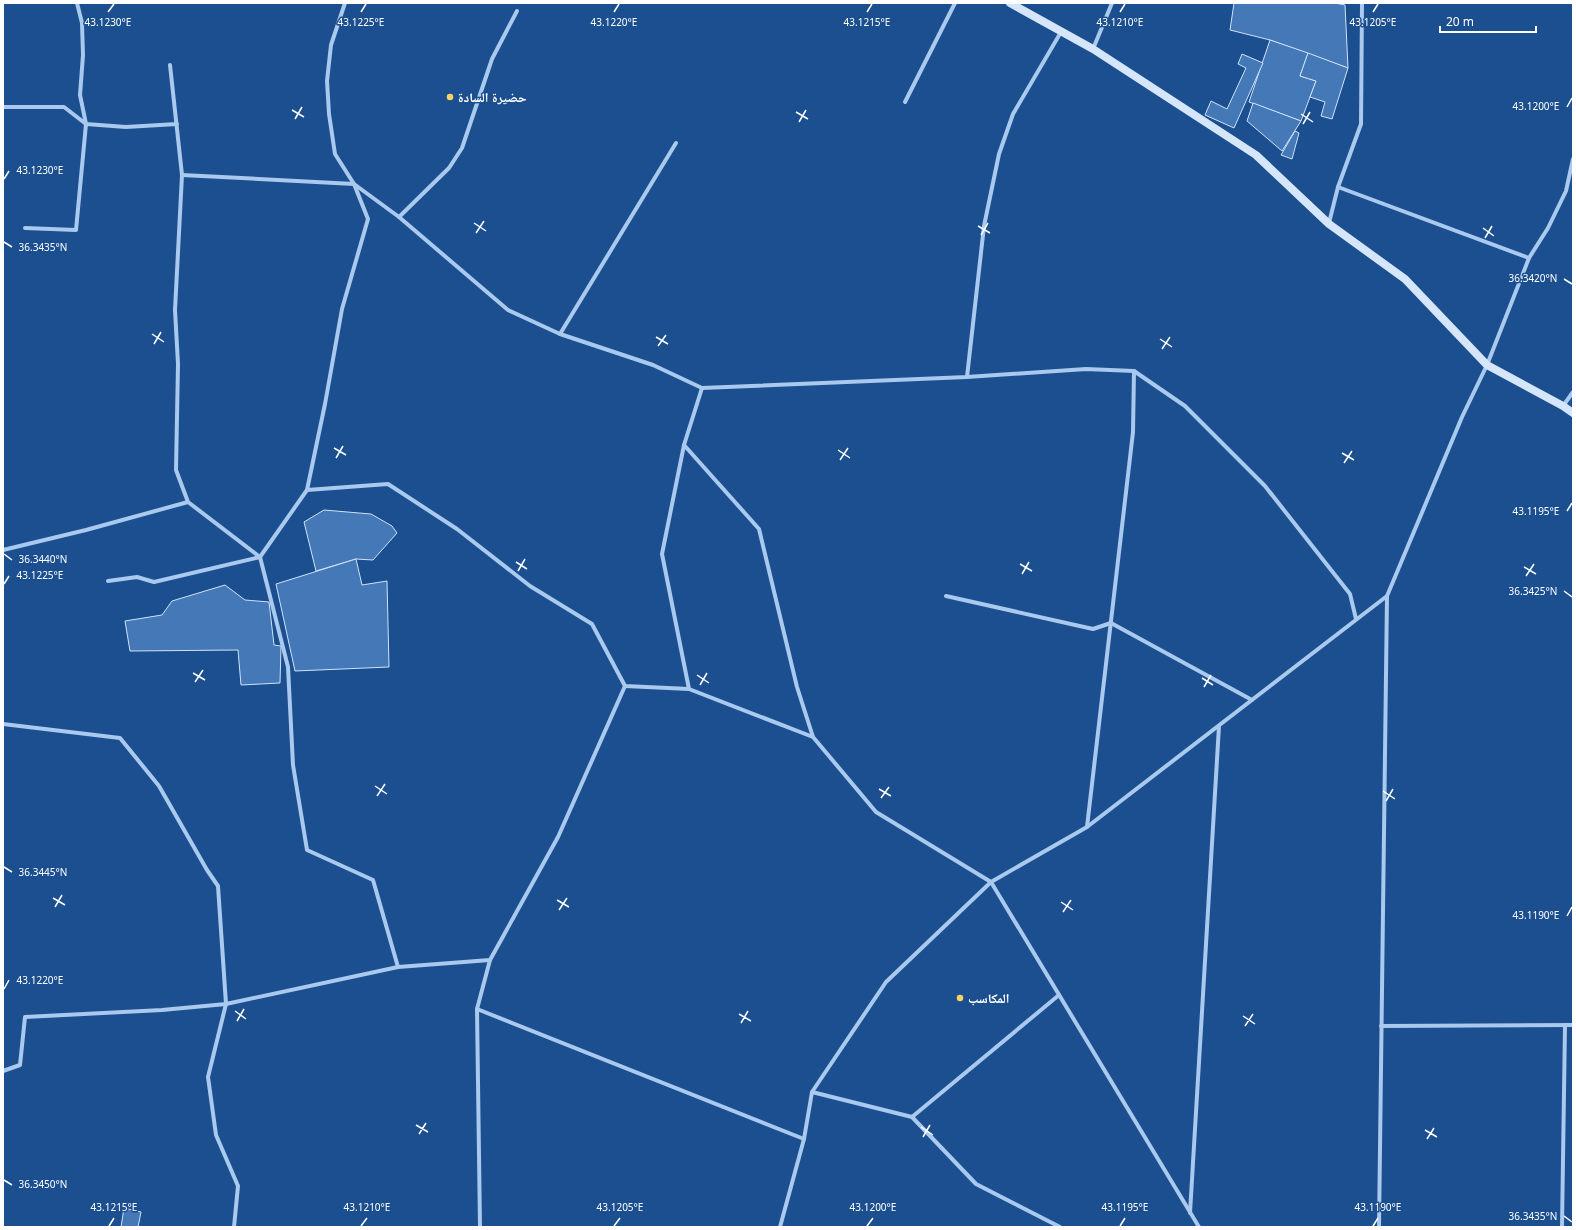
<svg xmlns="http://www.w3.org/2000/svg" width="1576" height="1230" viewBox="0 0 1576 1230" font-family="'Noto Sans','Noto Naskh Arabic',sans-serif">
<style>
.building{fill:#4478b7;stroke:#cfe3fa}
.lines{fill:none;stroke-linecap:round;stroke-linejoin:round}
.minor{stroke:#a9c9ee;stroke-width:4}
.secondary{stroke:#d6e6fa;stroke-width:8}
.ticks{fill:none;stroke:#fff;stroke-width:1.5}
.poi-dot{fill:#ffd166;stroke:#1b4f8f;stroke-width:1.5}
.labels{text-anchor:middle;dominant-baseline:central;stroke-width:3;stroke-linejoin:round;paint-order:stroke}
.poi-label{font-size:13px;font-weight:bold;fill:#fff;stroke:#1b4f8f;text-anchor:start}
.ticks-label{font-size:10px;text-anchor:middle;fill:#fff;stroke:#1b4f8f;stroke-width:3;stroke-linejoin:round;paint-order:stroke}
</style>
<rect width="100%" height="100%" fill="#1b4f8f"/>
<g class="building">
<path d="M 1234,3 L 1335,3 L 1345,5 L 1348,68 L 1270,40 L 1230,30 Z"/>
<path d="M 1270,40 L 1308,53 L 1300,76 L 1316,81 L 1301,121 L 1249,102 Z"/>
<path d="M 1308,53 L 1348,68 L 1332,119 L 1321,116 L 1325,102 L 1310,97 L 1316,81 L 1300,76 Z"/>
<path d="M 1242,54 L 1263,63 L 1234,128 L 1205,115 L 1211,101 L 1227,109 L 1246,68 L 1238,64 Z"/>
<path d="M 1253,103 L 1301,121 L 1282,151 L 1247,121 Z"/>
<path d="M 1295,131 L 1299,133 L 1292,159 L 1281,155 Z"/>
<path d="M 324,510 L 371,514 L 392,526 L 397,533 L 373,560 L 356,559 L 316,571 L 304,522 Z"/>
<path d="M 356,559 L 362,585 L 387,581 L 389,667 L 295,671 L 276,584 Z"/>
<path d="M 225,585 L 245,600 L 269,602 L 274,645 L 281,646 L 280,683 L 241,685 L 238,650 L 130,651 L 125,621 L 162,615 L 172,601 Z"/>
<path d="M 124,1208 L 141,1212 L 138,1227 L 121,1227 Z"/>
</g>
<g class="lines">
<g class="minor">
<path d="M 345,3 L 331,45 L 327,81 L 329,114 L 335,154 L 354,184 L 368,219 L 342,309 L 325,404 L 307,490 L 388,484 L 457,529 L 530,586 L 592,624 L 625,686 L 689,689 L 813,737 L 876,812 L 991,882 L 1199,1227"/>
<path d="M 1093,49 L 1112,3"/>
<path d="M 905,102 L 955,3"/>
<path d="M 3,107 L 64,107 L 86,124 L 126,127 L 177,124"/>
<path d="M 182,175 L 354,184 L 399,217 L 508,310 L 560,334 L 653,365 L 702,388 L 967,377 L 1086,369 L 1134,371 L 1185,406 L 1265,486 L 1350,594 L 1356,619"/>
<path d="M 1338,187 L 1529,258"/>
<path d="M 399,217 L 449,168 L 462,148 L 492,59 L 517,11"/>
<path d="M 1329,223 L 1338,187 L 1361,124 L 1362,3"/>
<path d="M 25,228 L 76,230 L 86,124 L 80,95 L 83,55 L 82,23 L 77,3"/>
<path d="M 560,334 L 676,143"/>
<path d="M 967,377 L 984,226 L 999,154 L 1013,114 L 1061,32"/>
<path d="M 1563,406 L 1573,392"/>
<path d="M 684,445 L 759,529 L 797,687 L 813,737"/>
<path d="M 307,490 L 260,557 L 288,667 L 293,765 L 307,850 L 373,880 L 398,967"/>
<path d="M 3,550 L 86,530 L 188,502"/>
<path d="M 108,581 L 137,577 L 154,582 L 260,557 L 188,502 L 176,470 L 178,364 L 175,310 L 182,175 L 170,65"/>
<path d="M 946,596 L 1093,629 L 1111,623 L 1252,700"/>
<path d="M 689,689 L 662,554 L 684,445 L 702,388"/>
<path d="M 3,724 L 120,738 L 159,786 L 207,870 L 218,886 L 226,1004 L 208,1077 L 216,1135 L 238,1186 L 234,1227"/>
<path d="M 1087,827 L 1133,432 L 1134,371"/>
<path d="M 477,1009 L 804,1139"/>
<path d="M 1381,1026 L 1573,1025"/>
<path d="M 3,1071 L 20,1065 L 25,1017 L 162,1010 L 226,1004 L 398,967 L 490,960 L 558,837 L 625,686"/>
<path d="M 812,1092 L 912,1117 L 1059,995"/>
<path d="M 912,1117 L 976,1184 L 1060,1227"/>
<path d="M 1190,1213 L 1219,726"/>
<path d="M 480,1227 L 477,1009 L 490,960"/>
<path d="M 780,1227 L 804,1139 L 812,1092 L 886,982 L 991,882 L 1087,827 L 1387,596 L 1462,417 L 1487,365 L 1529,258 L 1548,228 L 1566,191 L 1573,159"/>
<path d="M 1379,1227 L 1387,596"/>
<path d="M 1562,1227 L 1565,1025"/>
</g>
<path class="secondary" d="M 1010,3 L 1093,49 L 1256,155 L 1329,224 L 1405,279 L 1487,365 L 1563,406 L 1573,413"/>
</g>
<path class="ticks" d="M 108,12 L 114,4M 361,12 L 366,4M 614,12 L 619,4M 867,12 L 872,4M 1120,12 L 1125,4M 1373,12 L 1378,4M 1567,107 L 1572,98M 292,110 L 304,117M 796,112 L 808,119M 1301,114 L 1313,122M 295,119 L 302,107M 799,122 L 806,110M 1303,124 L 1310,112M 4,179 L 9,171M 474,223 L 486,231M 978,226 L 990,233M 1483,228 L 1494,236M 476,233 L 484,221M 981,235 L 988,223M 1485,238 L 1492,226M 4,242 L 12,247M 1564,279 L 1572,284M 152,334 L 164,342M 656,337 L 668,344M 1160,339 L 1172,347M 154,344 L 161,332M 658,346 L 666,335M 1162,349 L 1170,337M 334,448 L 346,455M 838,450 L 850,458M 1342,453 L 1354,460M 336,458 L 343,446M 840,460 L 848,448M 1344,463 L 1352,451M 1567,511 L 1572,503M 4,554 L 12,560M 516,562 L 527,569M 1020,564 L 1032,571M 1524,567 L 1536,574M 518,571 L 525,559M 1022,574 L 1029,562M 1526,576 L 1534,564M 4,584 L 9,576M 1564,591 L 1572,597M 193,673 L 205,680M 697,675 L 709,683M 1202,678 L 1213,685M 195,682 L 203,670M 700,685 L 707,673M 1204,687 L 1211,675M 375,786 L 387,794M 879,789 L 891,796M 1383,791 L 1395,799M 377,796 L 385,784M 881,798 L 889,787M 1386,801 L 1393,789M 4,867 L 12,872M 53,898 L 65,905M 557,900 L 569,907M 1061,902 L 1073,910M 55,907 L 62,895M 559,910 L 567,898M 1063,912 L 1071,900M 1567,916 L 1572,907M 4,989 L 9,980M 235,1011 L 246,1019M 739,1014 L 751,1021M 1243,1016 L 1255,1024M 237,1021 L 244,1009M 741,1023 L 748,1011M 1245,1026 L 1253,1014M 416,1125 L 428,1132M 921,1127 L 933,1135M 1425,1130 L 1437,1137M 419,1134 L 426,1123M 923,1137 L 930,1125M 1427,1139 L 1434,1128M 4,1180 L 12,1185M 1564,1216 L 1572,1222M 109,1226 L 114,1218M 361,1226 L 367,1218M 614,1226 L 620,1218M 867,1226 L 873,1218M 1120,1226 L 1125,1218M 1373,1226 L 1378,1218"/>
<g class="poi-dot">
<circle cx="450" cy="97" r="4"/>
<circle cx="960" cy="998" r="4"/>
</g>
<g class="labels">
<g class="poi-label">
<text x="458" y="97">حضيرة السادة</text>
<text x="968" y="998">المكاسب</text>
</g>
</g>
<g class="ticks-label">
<text x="108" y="26">43.1230°E</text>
<text x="361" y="26">43.1225°E</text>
<text x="614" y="26">43.1220°E</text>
<text x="867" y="26">43.1215°E</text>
<text x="1120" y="26">43.1210°E</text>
<text x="1373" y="26">43.1205°E</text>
<text x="1536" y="110">43.1200°E</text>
<text x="40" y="174">43.1230°E</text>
<text x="43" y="251">36.3435°N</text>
<text x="1533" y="282">36.3420°N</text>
<text x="1536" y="515">43.1195°E</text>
<text x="43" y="563">36.3440°N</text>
<text x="40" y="579">43.1225°E</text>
<text x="1533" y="595">36.3425°N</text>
<text x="43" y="876">36.3445°N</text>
<text x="1536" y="919">43.1190°E</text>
<text x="40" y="984">43.1220°E</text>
<text x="43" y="1188">36.3450°N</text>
<text x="114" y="1211">43.1215°E</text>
<text x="367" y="1211">43.1210°E</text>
<text x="620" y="1211">43.1205°E</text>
<text x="873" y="1211">43.1200°E</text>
<text x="1125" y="1211">43.1195°E</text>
<text x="1378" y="1211">43.1190°E</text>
<text x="1533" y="1220">36.3435°N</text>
</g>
<rect width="1576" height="1230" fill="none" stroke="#ffffff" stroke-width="8"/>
<path d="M1440 26v6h96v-6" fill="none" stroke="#ffffff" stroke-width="2"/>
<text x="1446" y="26" font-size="12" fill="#ffffff" stroke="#1b4f8f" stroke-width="3" paint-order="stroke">20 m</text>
</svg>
